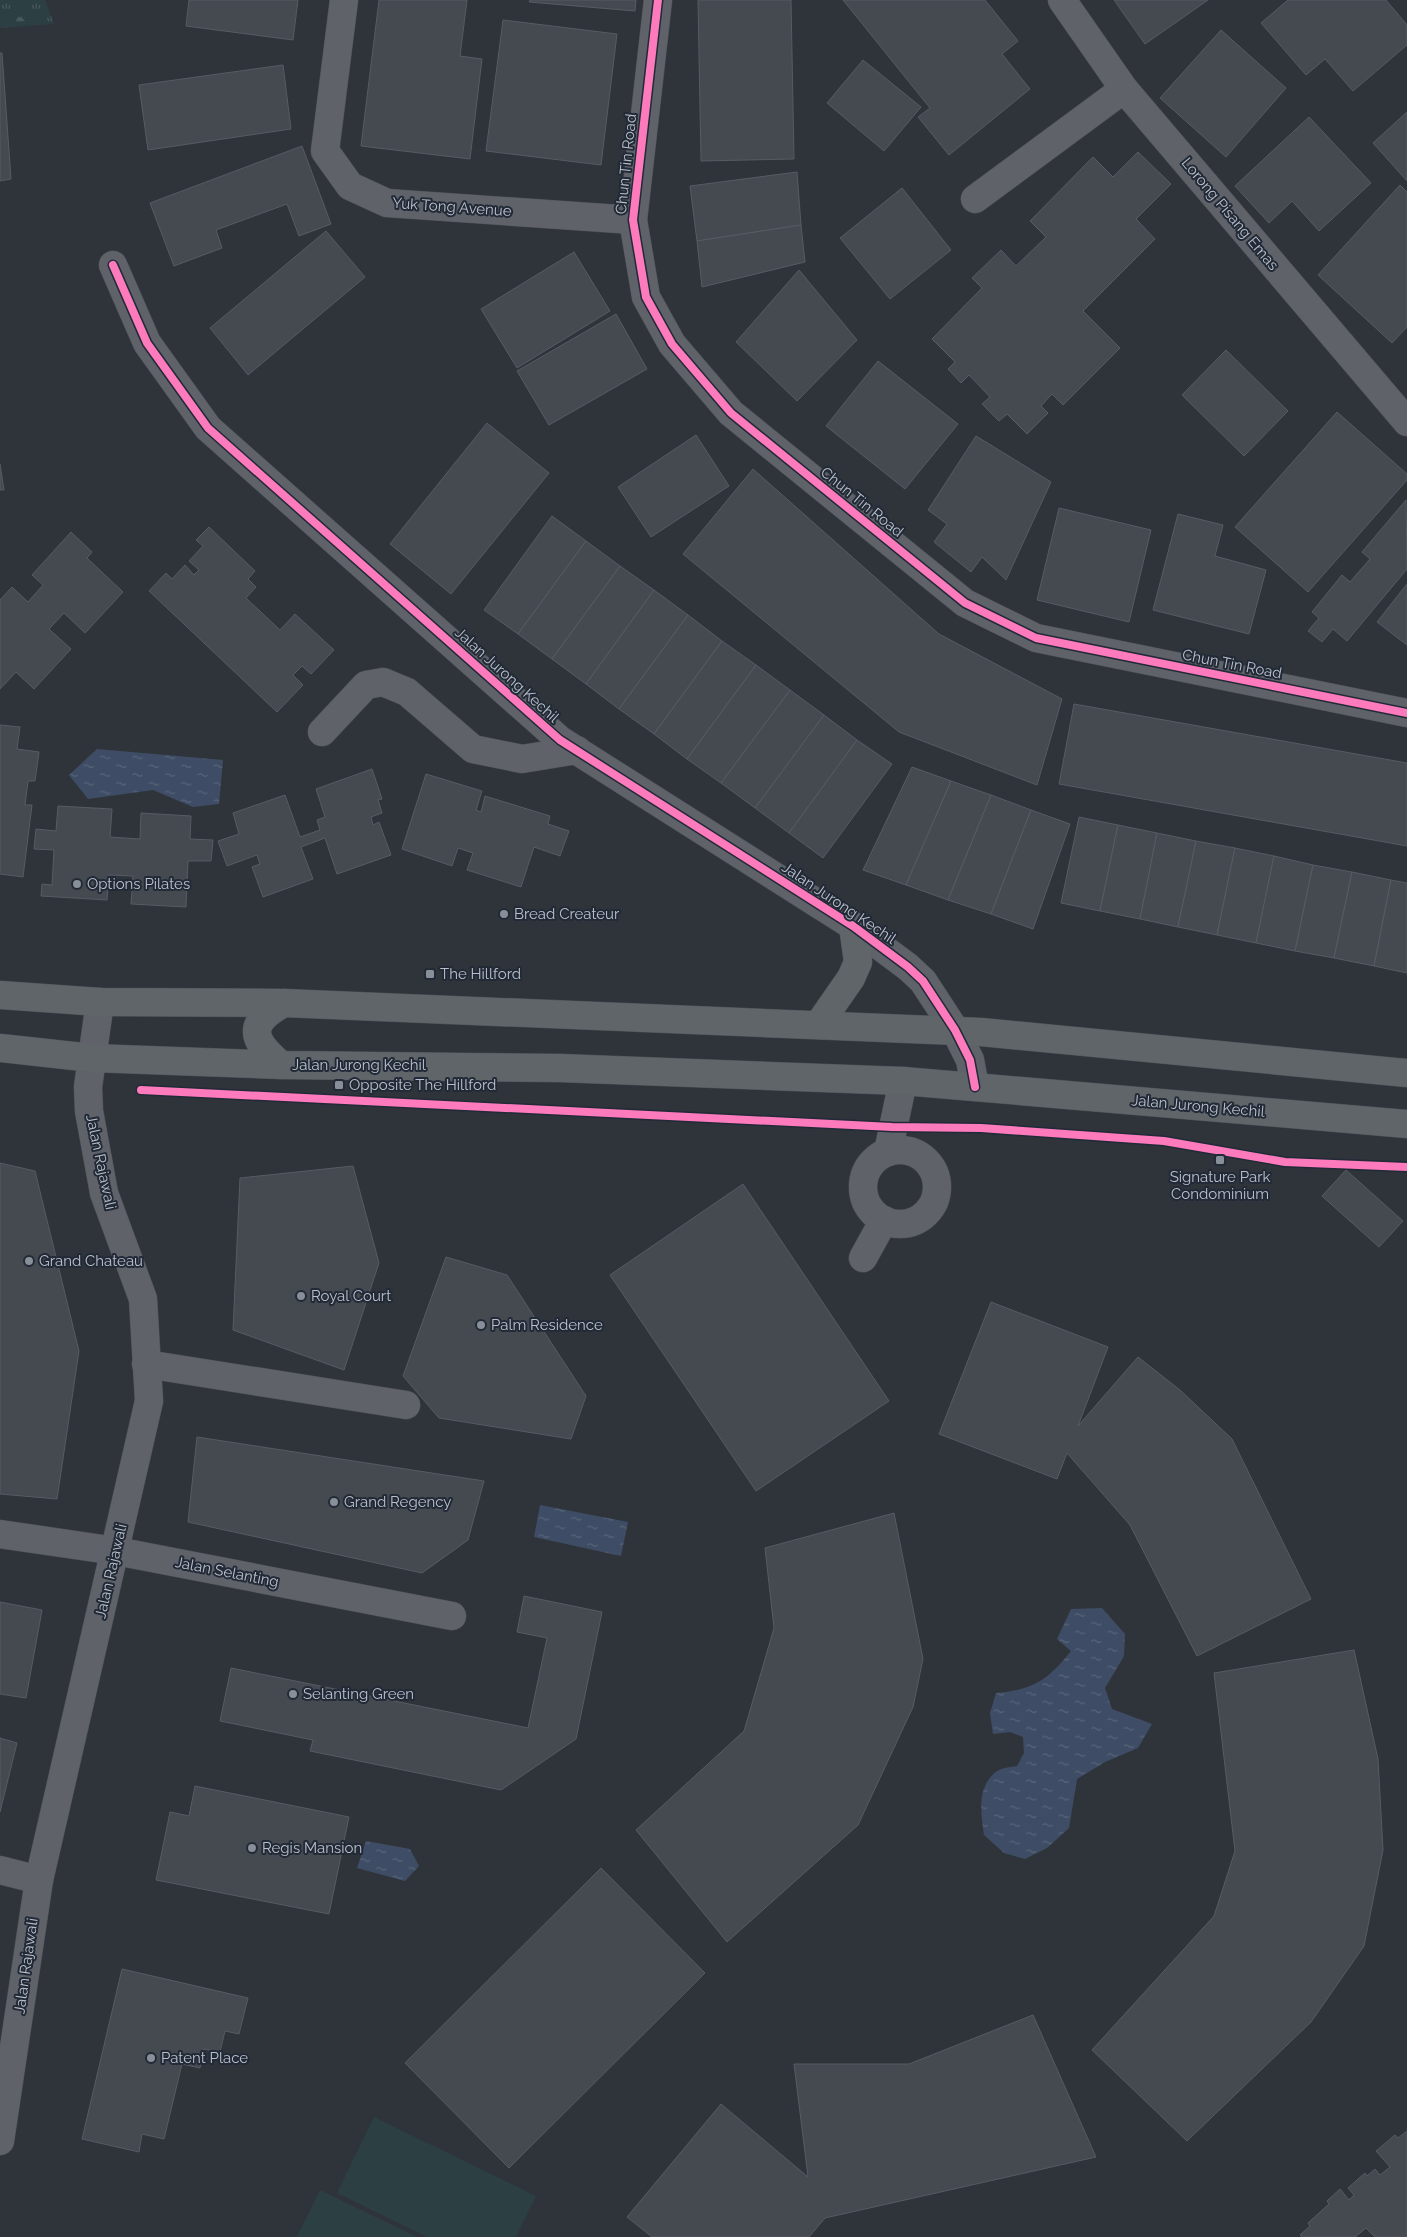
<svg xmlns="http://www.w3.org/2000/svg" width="1407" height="2237" viewBox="0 0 1407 2237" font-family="Raleway,sans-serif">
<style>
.grass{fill:url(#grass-tufts)}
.forest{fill:url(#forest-firs)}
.pitch{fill:#2c3f42}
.water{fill:url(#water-ripples)}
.building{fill:#454950;stroke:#575b63}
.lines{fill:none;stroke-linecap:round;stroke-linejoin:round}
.minor-casing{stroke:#4c5056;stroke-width:29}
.major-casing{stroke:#4c5058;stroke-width:29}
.minor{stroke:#5f6269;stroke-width:28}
.major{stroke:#60656a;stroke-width:28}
.cycleway-casing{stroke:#212a36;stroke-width:11}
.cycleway{stroke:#fd7abc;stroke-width:8}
.poi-dot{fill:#898f99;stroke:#212a36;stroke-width:2}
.labels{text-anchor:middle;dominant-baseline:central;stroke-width:4;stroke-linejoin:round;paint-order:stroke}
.street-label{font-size:15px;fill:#bac0cb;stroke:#212a36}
.poi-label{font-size:15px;fill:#bac0cb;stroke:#212a36;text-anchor:start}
</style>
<defs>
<pattern id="grass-tufts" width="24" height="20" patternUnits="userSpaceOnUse" patternTransform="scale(1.25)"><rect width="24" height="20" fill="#2c3f42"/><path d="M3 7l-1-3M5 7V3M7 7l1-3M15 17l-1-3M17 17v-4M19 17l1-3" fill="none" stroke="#48595c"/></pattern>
<pattern id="forest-firs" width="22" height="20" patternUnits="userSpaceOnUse" patternTransform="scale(1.25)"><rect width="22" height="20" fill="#2c3f42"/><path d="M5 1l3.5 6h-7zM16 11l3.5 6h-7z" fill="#48595c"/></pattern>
<pattern id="water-ripples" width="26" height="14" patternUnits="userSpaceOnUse" patternTransform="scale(1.25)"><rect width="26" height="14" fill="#3e4d65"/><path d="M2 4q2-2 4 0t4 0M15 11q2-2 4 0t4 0" fill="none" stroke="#58657a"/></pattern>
</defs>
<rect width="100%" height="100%" fill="#2f343b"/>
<path class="grass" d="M 0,0 L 45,0 L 54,24 L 0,13 Z"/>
<path class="forest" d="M 0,13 L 53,24 L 0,28 Z"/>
<g class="pitch">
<path d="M 374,2117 L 536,2196 L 516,2237 L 427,2237 L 337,2193 Z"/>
<path d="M 320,2190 L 417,2237 L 297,2237 Z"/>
</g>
<g class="water">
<path d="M 97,749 L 223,760 L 219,804 L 193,807 L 153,790 L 88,799 L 69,775 Z"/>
<path d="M 540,1505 L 628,1522 L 621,1556 L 534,1537 Z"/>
<path d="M 1102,1608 L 1125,1634 L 1124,1656 L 1105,1688 L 1112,1709 L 1152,1724 L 1138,1748 L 1105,1762 L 1077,1779 L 1069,1828 L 1047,1848 L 1025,1859 L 1004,1853 L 984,1835 C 981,1813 976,1787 997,1771 C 1002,1768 1011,1767 1017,1766 L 1024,1753 L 1023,1737 L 1010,1732 L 993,1734 L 990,1713 L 996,1693 C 1033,1690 1048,1680 1071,1651 L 1057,1639 L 1071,1609 Z"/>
<path d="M 366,1841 L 410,1849 L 419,1866 L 405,1881 L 357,1868 Z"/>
</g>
<g class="building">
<path d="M 189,0 L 298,0 L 293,40 L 186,26 Z"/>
<path d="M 379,0 L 467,0 L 460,56 L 482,59 L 470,159 L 361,146 Z"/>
<path d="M 530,0 L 636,0 L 635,11 L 529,2 Z"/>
<path d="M 698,0 L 791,0 L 794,159 L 701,161 Z"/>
<path d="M 843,0 L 985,0 L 1018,41 L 1002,54 L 1030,89 L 949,155 L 918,117 L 930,108 Z"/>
<path d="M 1114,0 L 1208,0 L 1145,44 Z"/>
<path d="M 1288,0 L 1386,0 L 1407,25 L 1407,45 L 1353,91 L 1325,59 L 1306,75 L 1261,23 Z"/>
<path d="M 503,20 L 617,34 L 601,165 L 486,151 Z"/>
<path d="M 1221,30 L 1286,88 L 1226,157 L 1160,98 Z"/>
<path d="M 0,53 L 2,53 L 11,179 L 0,181 Z"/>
<path d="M 863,60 L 921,107 L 884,151 L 827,103 Z"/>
<path d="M 283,65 L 291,129 L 148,150 L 139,85 Z"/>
<path d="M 1407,112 L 1407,181 L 1373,143 Z"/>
<path d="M 1309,117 L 1371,183 L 1319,231 L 1292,201 L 1269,223 L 1235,186 Z"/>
<path d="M 302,146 L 331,224 L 299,236 L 287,204 L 216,230 L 222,248 L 174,266 L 150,203 Z"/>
<path d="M 1138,152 L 1171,184 L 1136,219 L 1155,239 L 1083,311 L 1120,348 L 1063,405 L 1052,394 L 1041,406 L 1048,413 L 1027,434 L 1007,414 L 999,421 L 982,404 L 990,397 L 969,375 L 961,383 L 948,369 L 955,362 L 932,339 L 982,288 L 972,278 L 1001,250 L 1016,266 L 1046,237 L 1030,221 L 1093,157 L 1113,177 Z"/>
<path d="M 797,172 L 801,225 L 697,241 L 690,186 Z"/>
<path d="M 1400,185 L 1407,192 L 1407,327 L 1392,343 L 1318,275 Z"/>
<path d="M 902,188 L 951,250 L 890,299 L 840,238 Z"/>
<path d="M 801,225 L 805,262 L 702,287 L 697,241 Z"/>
<path d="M 326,231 L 365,277 L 248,375 L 210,328 Z"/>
<path d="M 574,252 L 610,311 L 517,368 L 481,309 Z"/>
<path d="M 799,270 L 857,340 L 797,401 L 736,342 Z"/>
<path d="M 616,314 L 647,369 L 549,425 L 517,371 Z"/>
<path d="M 1226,350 L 1288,411 L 1244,456 L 1182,395 Z"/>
<path d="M 878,361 L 958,424 L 905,489 L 826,426 Z"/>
<path d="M 1337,412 L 1407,474 L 1407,480 L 1308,592 L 1235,527 Z"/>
<path d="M 487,423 L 549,473 L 451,594 L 390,544 Z"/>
<path d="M 696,435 L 729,486 L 651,537 L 618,487 Z"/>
<path d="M 976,436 L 1051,482 L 1006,580 L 982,557 L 971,572 L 934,542 L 947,524 L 928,510 Z"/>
<path d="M 0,464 L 4,490 L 0,490 Z"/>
<path d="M 753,469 L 939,634 L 1062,699 L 1037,785 L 899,732 L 683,554 Z"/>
<path d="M 1406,500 L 1407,569 L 1347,641 L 1333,629 L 1322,642 L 1308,631 L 1319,618 L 1312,612 L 1342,575 L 1350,582 L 1370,559 L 1362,552 Z"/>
<path d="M 1059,508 L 1151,530 L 1129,622 L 1037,600 Z"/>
<path d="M 1178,514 L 1223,525 L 1215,556 L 1266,570 L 1249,634 L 1153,610 Z"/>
<path d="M 552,516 L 586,541 L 518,634 L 484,610 Z"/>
<path d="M 209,527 L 255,571 L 248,579 L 256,587 L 246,598 L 280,630 L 295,614 L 334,650 L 311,674 L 302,666 L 293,675 L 303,685 L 277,712 L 149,591 L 166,573 L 172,579 L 185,565 L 194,575 L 199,570 L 189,561 L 203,546 L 196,540 Z"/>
<path d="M 71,532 L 92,552 L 87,558 L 123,592 L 85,633 L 64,613 L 49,629 L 71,649 L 34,689 L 16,672 L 0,689 L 0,600 L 12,587 L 28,602 L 43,585 L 32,575 Z"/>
<path d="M 586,541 L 620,566 L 552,659 L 518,634 Z"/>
<path d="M 620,566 L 654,590 L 586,684 L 552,659 Z"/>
<path d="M 1407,584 L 1407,645 L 1377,622 Z"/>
<path d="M 654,590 L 688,615 L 619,709 L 586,684 Z"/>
<path d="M 688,615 L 722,641 L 654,734 L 619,709 Z"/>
<path d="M 722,641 L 756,665 L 687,759 L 654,734 Z"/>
<path d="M 756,665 L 790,690 L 721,783 L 687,759 Z"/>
<path d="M 790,690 L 824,715 L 755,808 L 721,783 Z"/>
<path d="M 1074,704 L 1407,763 L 1407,846 L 1059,784 Z"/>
<path d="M 824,715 L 857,740 L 789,833 L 755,808 Z"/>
<path d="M 0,725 L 20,727 L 17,749 L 39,752 L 35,781 L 28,781 L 25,805 L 32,805 L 23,877 L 0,874 Z"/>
<path d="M 857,740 L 892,764 L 823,858 L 789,833 Z"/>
<path d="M 912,767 L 951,781 L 906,885 L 863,870 Z"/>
<path d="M 372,769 L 382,799 L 378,800 L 382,813 L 371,817 L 373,825 L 379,822 L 391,855 L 337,874 L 325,838 L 301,847 L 313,879 L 263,897 L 252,867 L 260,864 L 257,855 L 227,866 L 218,841 L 239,834 L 233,813 L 285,795 L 300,837 L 320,830 L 317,820 L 325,817 L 316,789 Z"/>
<path d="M 426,774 L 482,791 L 476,810 L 481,812 L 485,796 L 550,816 L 548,824 L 569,831 L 560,856 L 534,847 L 521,887 L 467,870 L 473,853 L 458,848 L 452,866 L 402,849 Z"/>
<path d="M 951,781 L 991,795 L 948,900 L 906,885 Z"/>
<path d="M 991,795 L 1031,810 L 991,914 L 948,900 Z"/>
<path d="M 58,806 L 112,809 L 110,837 L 140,839 L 141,813 L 191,816 L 190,839 L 213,840 L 211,861 L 188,861 L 186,907 L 131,904 L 133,876 L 109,875 L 107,900 L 41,896 L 42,884 L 52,885 L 54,850 L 34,849 L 36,829 L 56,831 Z"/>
<path d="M 1031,810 L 1070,824 L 1033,929 L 991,914 Z"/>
<path d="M 1079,817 L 1118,825 L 1100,911 L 1061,903 Z"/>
<path d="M 1118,825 L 1157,833 L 1140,919 L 1100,911 Z"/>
<path d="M 1157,833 L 1196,841 L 1178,927 L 1140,919 Z"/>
<path d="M 1196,841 L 1235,848 L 1217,935 L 1178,927 Z"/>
<path d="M 1235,848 L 1274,856 L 1256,943 L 1217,935 Z"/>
<path d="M 1274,856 L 1313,865 L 1295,951 L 1256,943 Z"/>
<path d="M 1313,865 L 1352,872 L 1334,958 L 1295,951 Z"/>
<path d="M 1352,872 L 1391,880 L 1374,966 L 1334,958 Z"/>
<path d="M 1391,880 L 1407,883 L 1407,973 L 1374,966 Z"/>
<path d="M 0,1163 L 35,1171 L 79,1351 L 57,1499 L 0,1494 Z"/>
<path d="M 353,1166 L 379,1263 L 344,1370 L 233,1330 L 240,1178 Z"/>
<path d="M 1346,1170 L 1403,1221 L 1379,1247 L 1322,1196 Z"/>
<path d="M 743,1184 L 889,1401 L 756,1491 L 610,1275 Z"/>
<path d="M 446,1257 L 507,1275 L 586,1396 L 571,1439 L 439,1418 L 403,1376 Z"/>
<path d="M 991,1302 L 1108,1347 L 1078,1426 L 1138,1357 L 1180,1390 L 1232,1439 L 1311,1599 L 1197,1656 L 1130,1525 L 1067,1453 L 1057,1479 L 939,1434 Z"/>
<path d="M 197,1437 L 484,1481 L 468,1540 L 422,1573 L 188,1522 Z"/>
<path d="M 894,1513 L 923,1659 L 913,1707 L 858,1825 L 727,1942 L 636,1830 L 744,1731 L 774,1628 L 765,1548 Z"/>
<path d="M 524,1596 L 602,1612 L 576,1739 L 501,1790 L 310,1751 L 313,1740 L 220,1721 L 231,1668 L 528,1728 L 547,1638 L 517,1632 Z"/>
<path d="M 0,1602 L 42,1610 L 26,1698 L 0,1694 Z"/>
<path d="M 1354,1650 L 1378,1759 L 1383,1850 L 1364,1946 L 1311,2022 L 1187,2141 L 1092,2050 L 1214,1916 L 1235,1851 L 1214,1673 Z"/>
<path d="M 0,1738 L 17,1743 L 0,1812 Z"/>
<path d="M 195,1786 L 349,1817 L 329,1914 L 156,1880 L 170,1812 L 189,1816 Z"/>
<path d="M 601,1868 L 705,1973 L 509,2168 L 405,2063 Z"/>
<path d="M 122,1969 L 248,1998 L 239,2034 L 225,2031 L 220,2052 L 204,2049 L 200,2068 L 182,2064 L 164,2139 L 142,2134 L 139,2152 L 82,2139 Z"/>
<path d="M 1033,2015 L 1096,2157 L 825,2218 L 809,2237 L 652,2237 L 627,2217 L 721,2104 L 808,2177 L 794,2064 L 909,2064 Z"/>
<path d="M 1407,2131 L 1407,2237 L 1375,2237 L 1366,2228 L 1355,2237 L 1302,2237 L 1300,2235 L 1310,2226 L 1308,2223 L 1329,2204 L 1327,2201 L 1340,2189 L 1349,2200 L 1354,2195 L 1348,2188 L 1365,2173 L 1367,2176 L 1375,2169 L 1380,2175 L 1390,2167 L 1376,2151 L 1395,2135 L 1398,2138 Z"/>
</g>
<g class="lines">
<defs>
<g id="minor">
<path d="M 344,0 L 325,151 L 350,186 L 387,203 L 633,220"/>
<path d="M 658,0 L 633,220 L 646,297 L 672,344 L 731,413 L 965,603 L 1036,638 L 1407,713"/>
<path d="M 1062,0 L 1124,89 L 1407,422"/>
<path d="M 975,199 L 1124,89"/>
<path d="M 113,265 L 147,343 L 208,428 L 560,740 L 853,926 L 908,967 L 923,981 L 955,1030 L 970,1060 L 975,1087"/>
<path d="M 322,732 L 366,685 L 383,682 L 407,692 L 473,749 L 522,759 L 577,750"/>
<circle cx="900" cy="1187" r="37"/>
<path d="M 888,1152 L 903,1081"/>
<path d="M 863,1258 L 884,1220"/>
<path d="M 146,1364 L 406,1405"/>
<path d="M 0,1534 L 116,1551 L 452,1616"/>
<path d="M 0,1870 L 39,1880"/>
<path d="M 0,2141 L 39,1880 L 149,1401 L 143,1299 L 104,1193 L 89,1111 L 88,1087 L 100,1002"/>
</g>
<g id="major">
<path d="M 0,995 L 100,1002 L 284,1003 L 981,1032 L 1407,1073"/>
<path d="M 819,1024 L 851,978 L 858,962 L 853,926"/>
<path d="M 0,1048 L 92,1058 L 281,1065 L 560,1068 L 903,1081 L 1407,1124"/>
<path d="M 281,1065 C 252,1040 245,1024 284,1003"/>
</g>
</defs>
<use href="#minor" class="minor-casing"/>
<use href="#major" class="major-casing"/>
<use href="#minor" class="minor"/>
<use href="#major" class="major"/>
<defs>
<g id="cycleway">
<path d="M 658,0 L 633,220 L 646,297 L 672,344 L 731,413 L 965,603 L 1036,638 L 1407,713"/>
<path d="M 113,265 L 147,343 L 208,428 L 560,740 L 853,926 L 908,967 L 923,981 L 955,1030 L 970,1060 L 975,1087"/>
<path d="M 141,1090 L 892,1127 L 981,1128 L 1164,1141 L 1285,1162 L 1407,1167"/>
</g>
</defs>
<use href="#cycleway" class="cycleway-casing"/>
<use href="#cycleway" class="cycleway"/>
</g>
<g class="poi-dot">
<circle cx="77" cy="884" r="5"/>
<circle cx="504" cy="914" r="5"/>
<rect x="425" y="969" width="10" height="10" rx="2.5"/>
<rect x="334" y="1080" width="10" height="10" rx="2.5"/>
<rect x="1215" y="1155" width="10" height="10" rx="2.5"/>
<circle cx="29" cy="1261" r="5"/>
<circle cx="301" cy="1296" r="5"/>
<circle cx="481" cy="1325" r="5"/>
<circle cx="334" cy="1502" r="5"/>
<circle cx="293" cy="1694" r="5"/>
<circle cx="252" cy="1848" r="5"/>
<circle cx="151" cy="2058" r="5"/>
</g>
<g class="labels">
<g class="street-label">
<text transform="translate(626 164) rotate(-84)">Chun Tin Road</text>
<text transform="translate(452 207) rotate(4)">Yuk Tong Avenue</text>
<text transform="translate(1230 214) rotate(50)">Lorong Pisang Emas</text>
<text transform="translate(862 502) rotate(39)">Chun Tin Road</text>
<text transform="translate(1232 664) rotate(11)">Chun Tin Road</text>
<text transform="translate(507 675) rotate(42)">Jalan Jurong Kechil</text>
<text transform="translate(839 903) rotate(34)">Jalan Jurong Kechil</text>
<text x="359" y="1065">Jalan Jurong Kechil</text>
<text transform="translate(1198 1106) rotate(5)">Jalan Jurong Kechil</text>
<text transform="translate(101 1162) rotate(78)">Jalan Rajawali</text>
<text transform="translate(111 1571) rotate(-77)">Jalan Rajawali</text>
<text transform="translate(227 1572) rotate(11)">Jalan Selanting</text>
<text transform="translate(26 1966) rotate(-82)">Jalan Rajawali</text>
</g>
<g class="poi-label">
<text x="87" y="884">Options Pilates</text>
<text x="514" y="914">Bread Createur</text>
<text x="440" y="974">The Hillford</text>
<text x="349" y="1085">Opposite The Hillford</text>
<text x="1220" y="1177" text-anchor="middle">Signature Park<tspan x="1220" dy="17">Condominium</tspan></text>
<text x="39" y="1261">Grand Chateau</text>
<text x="311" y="1296">Royal Court</text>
<text x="491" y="1325">Palm Residence</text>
<text x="344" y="1502">Grand Regency</text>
<text x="303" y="1694">Selanting Green</text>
<text x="262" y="1848">Regis Mansion</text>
<text x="161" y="2058">Patent Place</text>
</g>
</g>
</svg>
